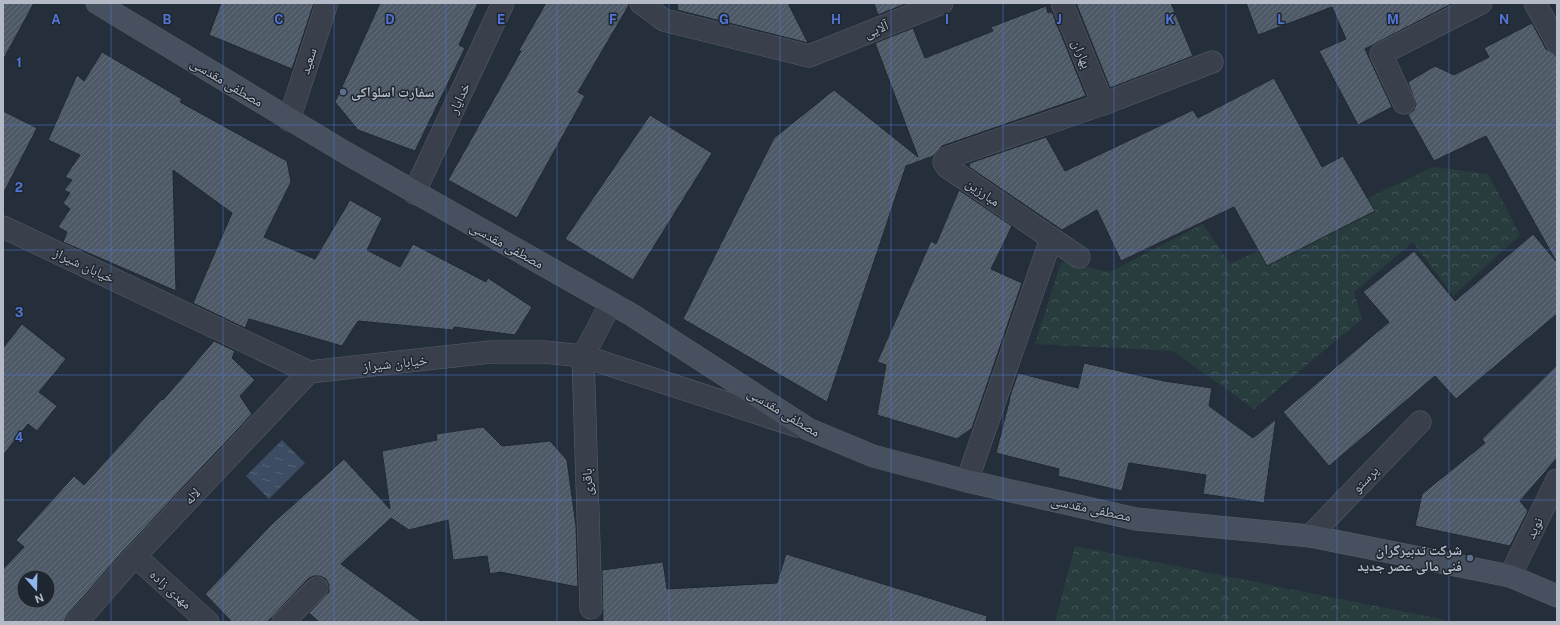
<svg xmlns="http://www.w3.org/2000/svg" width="1560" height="625" viewBox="0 0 1560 625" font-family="'Public Sans','Noto Naskh Arabic',sans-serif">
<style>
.forest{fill:url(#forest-crowns)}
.water{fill:url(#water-ripples)}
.building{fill:url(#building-hatch);stroke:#202832;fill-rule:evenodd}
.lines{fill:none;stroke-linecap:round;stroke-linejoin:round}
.street-casing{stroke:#575e69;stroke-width:23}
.secondary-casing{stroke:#575e69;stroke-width:23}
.street{stroke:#39404b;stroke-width:22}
.secondary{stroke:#47505e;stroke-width:22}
.grid{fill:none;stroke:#5274d2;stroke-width:1;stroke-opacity:0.55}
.service-dot{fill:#5c6f8a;stroke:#1e2630;stroke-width:1.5}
.labels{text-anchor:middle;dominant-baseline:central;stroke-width:3;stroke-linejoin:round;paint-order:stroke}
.street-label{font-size:14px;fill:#b4bbc7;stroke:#1e2630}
.poi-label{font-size:14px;font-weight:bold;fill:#b4bbc7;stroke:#1e2630;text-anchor:start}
.grid-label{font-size:13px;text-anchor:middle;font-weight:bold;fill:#5274d2;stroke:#1e2630;stroke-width:3;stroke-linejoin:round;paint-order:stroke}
</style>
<defs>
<pattern id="forest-crowns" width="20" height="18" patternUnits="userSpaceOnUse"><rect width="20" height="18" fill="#283c3d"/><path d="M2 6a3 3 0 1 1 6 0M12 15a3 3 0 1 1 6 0" fill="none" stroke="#455658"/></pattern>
<pattern id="water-ripples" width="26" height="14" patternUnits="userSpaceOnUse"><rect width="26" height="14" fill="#3c4c63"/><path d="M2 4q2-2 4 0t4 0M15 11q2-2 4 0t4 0" fill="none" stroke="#566478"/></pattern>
<pattern id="building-hatch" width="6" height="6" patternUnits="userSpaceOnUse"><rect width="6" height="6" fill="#4e5967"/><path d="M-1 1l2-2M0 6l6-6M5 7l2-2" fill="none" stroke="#656f7b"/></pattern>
</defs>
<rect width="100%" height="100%" fill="#252f3b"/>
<g class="forest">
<path d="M 1433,167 L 1488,174 L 1520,235 L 1453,296 L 1413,242 L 1354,292 L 1362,319 L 1254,409 L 1173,351 L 1035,344 L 1061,262 L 1110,272 L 1203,224 L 1230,264 Z"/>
<path d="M 1075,546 L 1456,622 L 1055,622 Z"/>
</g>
<path class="water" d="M 282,440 L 305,463 L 269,499 L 246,476 Z"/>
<g class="building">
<path d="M 3,3 L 34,3 L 3,60 Z"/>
<path d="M 221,3 L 314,3 L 292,69 L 209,35 Z"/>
<path d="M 380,3 L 478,3 L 459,45 L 465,48 L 415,151 L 358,130 L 335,102 Z"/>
<path d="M 546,3 L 629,3 L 629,5 L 578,92 L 585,96 L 517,218 L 448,180 L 521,51 L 519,50 Z"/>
<path d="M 678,3 L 788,3 L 808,43 L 677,10 Z"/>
<path d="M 874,3 L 904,3 L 905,4 L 878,15 Z"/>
<path d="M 1076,3 L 1171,3 L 1193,56 L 1110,88 Z"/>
<path d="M 1246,3 L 1453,3 L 1365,49 L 1392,107 L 1358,125 L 1319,51 L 1346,39 L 1332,7 L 1258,35 Z"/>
<path d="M 1046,6 L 1048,13 L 1052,12 L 1086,96 L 942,146 L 933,156 L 906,166 L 827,402 L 683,319 L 774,138 L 834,90 L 918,157 L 875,43 L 913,28 L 925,58 L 993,31 L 991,27 Z"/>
<path d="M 1532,23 L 1546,49 L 1557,56 L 1557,314 L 1456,399 L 1435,376 L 1329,466 L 1283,412 L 1389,322 L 1363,292 L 1414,251 L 1455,301 L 1533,234 L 1556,261 L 1486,136 L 1434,161 L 1408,115 L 1414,110 L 1416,104 L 1408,82 L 1435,66 L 1454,75 L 1489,57 L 1484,48 Z"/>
<path d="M 102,52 L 182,99 L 180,102 L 287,161 L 291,182 L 264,237 L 315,259 L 350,200 L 382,218 L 367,250 L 400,267 L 413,244 L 486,282 L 488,278 L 532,307 L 515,335 L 454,327 L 453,330 L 358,321 L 342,346 L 249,319 L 245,328 L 193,303 L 232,213 L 173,170 L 176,291 L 63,242 L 67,232 L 58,227 L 70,209 L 63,203 L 70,193 L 64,190 L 72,180 L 65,177 L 80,155 L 48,140 L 77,75 L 84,81 Z"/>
<path d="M 1274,78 L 1322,167 L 1343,156 L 1375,211 L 1267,266 L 1234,207 L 1121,261 L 1097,210 L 1062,230 L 969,167 L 970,163 L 1046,137 L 1065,171 L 1193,110 L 1198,118 Z"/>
<path d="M 3,111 L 37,128 L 3,194 Z"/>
<path d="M 650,115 L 712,153 L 633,280 L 565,239 Z"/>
<path d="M 959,190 L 1012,226 L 991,269 L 1022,283 L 972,428 L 957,439 L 877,415 L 886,365 L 877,362 L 931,241 L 936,244 Z"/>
<path d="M 22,324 L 66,359 L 39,392 L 57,406 L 37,431 L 28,424 L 3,455 L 3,348 Z"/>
<path d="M 214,341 L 235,351 L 232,358 L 255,380 L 240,396 L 252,414 L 126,548 L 68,614 L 64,622 L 3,622 L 3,569 L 24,547 L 16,540 L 74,476 L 84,485 L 162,399 L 163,400 ZM 24,577 L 48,577 L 48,601 L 24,601 Z"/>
<path d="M 1084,363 L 1164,381 L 1212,388 L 1209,406 L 1253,438 L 1276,419 L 1264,503 L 1203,494 L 1206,475 L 1129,463 L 1122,491 L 1058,476 L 1059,469 L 996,453 L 1010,398 L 1009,399 L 1018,373 L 1078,388 Z"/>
<path d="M 1557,365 L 1557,458 L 1520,501 L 1528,511 L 1510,546 L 1415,526 L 1422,494 L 1485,443 L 1482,439 Z"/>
<path d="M 483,427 L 502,446 L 550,441 L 567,460 L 576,526 L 578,587 L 500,572 L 490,574 L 487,556 L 453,560 L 448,520 L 409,530 L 391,518 L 341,564 L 422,622 L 319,622 L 309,613 L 329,592 L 329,585 L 326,579 L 320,576 L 313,576 L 308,579 L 267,622 L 232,622 L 205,594 L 273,523 L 344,459 L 390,509 L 382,451 L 437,440 L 436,434 Z"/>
<path d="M 786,554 L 987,616 L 986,622 L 603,622 L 602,570 L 663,562 L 667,589 L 777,583 Z"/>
</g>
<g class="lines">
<defs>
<g id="street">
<path d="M 641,3 L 664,20 L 809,56 L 942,3"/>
<path d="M 1062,3 L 1103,104"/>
<path d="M 1535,3 L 1557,43"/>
<path d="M 1404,103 L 1381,54 L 1481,3"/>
<path d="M 289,120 L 327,3"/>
<path d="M 414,193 L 503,3"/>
<path d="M 3,227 L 309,372 L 490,352 L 544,352 L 583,356 L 797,426"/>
<path d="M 1079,257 L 947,167 L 944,162 L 946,158 L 1103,104 L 1212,62"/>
<path d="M 967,481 L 1051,239"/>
<path d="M 1310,536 L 1420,422"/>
<path d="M 135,556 L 208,622"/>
<path d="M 1510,576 L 1557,480"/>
<path d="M 591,608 L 583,356 L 611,303"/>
<path d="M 77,622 L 135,556 L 309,372"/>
<path d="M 283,622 L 317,588"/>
</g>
<path id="secondary" d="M 97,3 L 346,153 L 632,315 L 808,429 L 873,456 L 967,481 L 1136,519 L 1310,536 L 1510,576 L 1557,596"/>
</defs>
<use href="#street" class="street-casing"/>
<use href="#secondary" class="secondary-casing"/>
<use href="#street" class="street"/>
<use href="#secondary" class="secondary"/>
</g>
<path class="grid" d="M 111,3 L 111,622M 223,3 L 223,622M 334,3 L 334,622M 446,3 L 446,622M 557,3 L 557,622M 669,3 L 669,622M 780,3 L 780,622M 891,3 L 891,622M 1003,3 L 1003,622M 1114,3 L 1114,622M 1226,3 L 1226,622M 1337,3 L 1337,622M 1449,3 L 1449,622M 3,125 L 1557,125M 3,250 L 1557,250M 3,375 L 1557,375M 3,500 L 1557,500"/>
<g class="service-dot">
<circle cx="343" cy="92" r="4"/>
<circle cx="1470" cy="558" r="4"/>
</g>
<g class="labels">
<g class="street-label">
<text transform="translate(876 29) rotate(-22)">آلایی</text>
<text transform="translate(1082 54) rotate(68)">بهاران</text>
<text transform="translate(308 61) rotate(-72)">سعید</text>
<text transform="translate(227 82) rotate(31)">مصطفی مقدسی</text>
<text transform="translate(459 98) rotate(-65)">خدایار</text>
<text transform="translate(983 192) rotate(35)">مبارزین</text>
<text transform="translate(507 245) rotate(29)">مصطفی مقدسی</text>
<text transform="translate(84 265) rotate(25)">خیابان شیراز</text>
<text transform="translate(395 363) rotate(-6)">خیابان شیراز</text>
<text transform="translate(784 412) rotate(31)">مصطفی مقدسی</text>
<text transform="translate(1365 479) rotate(-46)">پرستو</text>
<text transform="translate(587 482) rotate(-92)">باقری</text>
<text transform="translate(192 496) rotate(-47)">لاله</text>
<text transform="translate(1091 508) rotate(12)">مصطفی مقدسی</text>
<text transform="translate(1534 528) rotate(-64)">نوید</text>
<text transform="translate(171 589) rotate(42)">مهدی زاده</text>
</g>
<g class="poi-label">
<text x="351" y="92">سفارت اسلواکی</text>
<text x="1462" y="550" text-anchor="end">شرکت تدبیرگران<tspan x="1462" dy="16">فنی مالی عصر جدید</tspan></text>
</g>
</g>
<g class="grid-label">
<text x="56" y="24">A</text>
<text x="167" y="24">B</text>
<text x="279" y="24">C</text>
<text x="390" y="24">D</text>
<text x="501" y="24">E</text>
<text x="613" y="24">F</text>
<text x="724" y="24">G</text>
<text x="836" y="24">H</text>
<text x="947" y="24">I</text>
<text x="1059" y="24">J</text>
<text x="1170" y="24">K</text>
<text x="1281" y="24">L</text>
<text x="1393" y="24">M</text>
<text x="1504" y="24">N</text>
<text x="19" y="67">1</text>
<text x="19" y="192">2</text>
<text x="19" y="317">3</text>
<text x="19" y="442">4</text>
</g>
<rect width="1560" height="625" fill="none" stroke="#b4bbc7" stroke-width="8"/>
<g transform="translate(36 589) rotate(160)"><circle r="19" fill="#1e2630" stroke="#5a626c"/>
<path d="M0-3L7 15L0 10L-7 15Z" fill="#90b6f0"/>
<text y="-6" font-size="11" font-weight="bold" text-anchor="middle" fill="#b4bbc7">N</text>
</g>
</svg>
